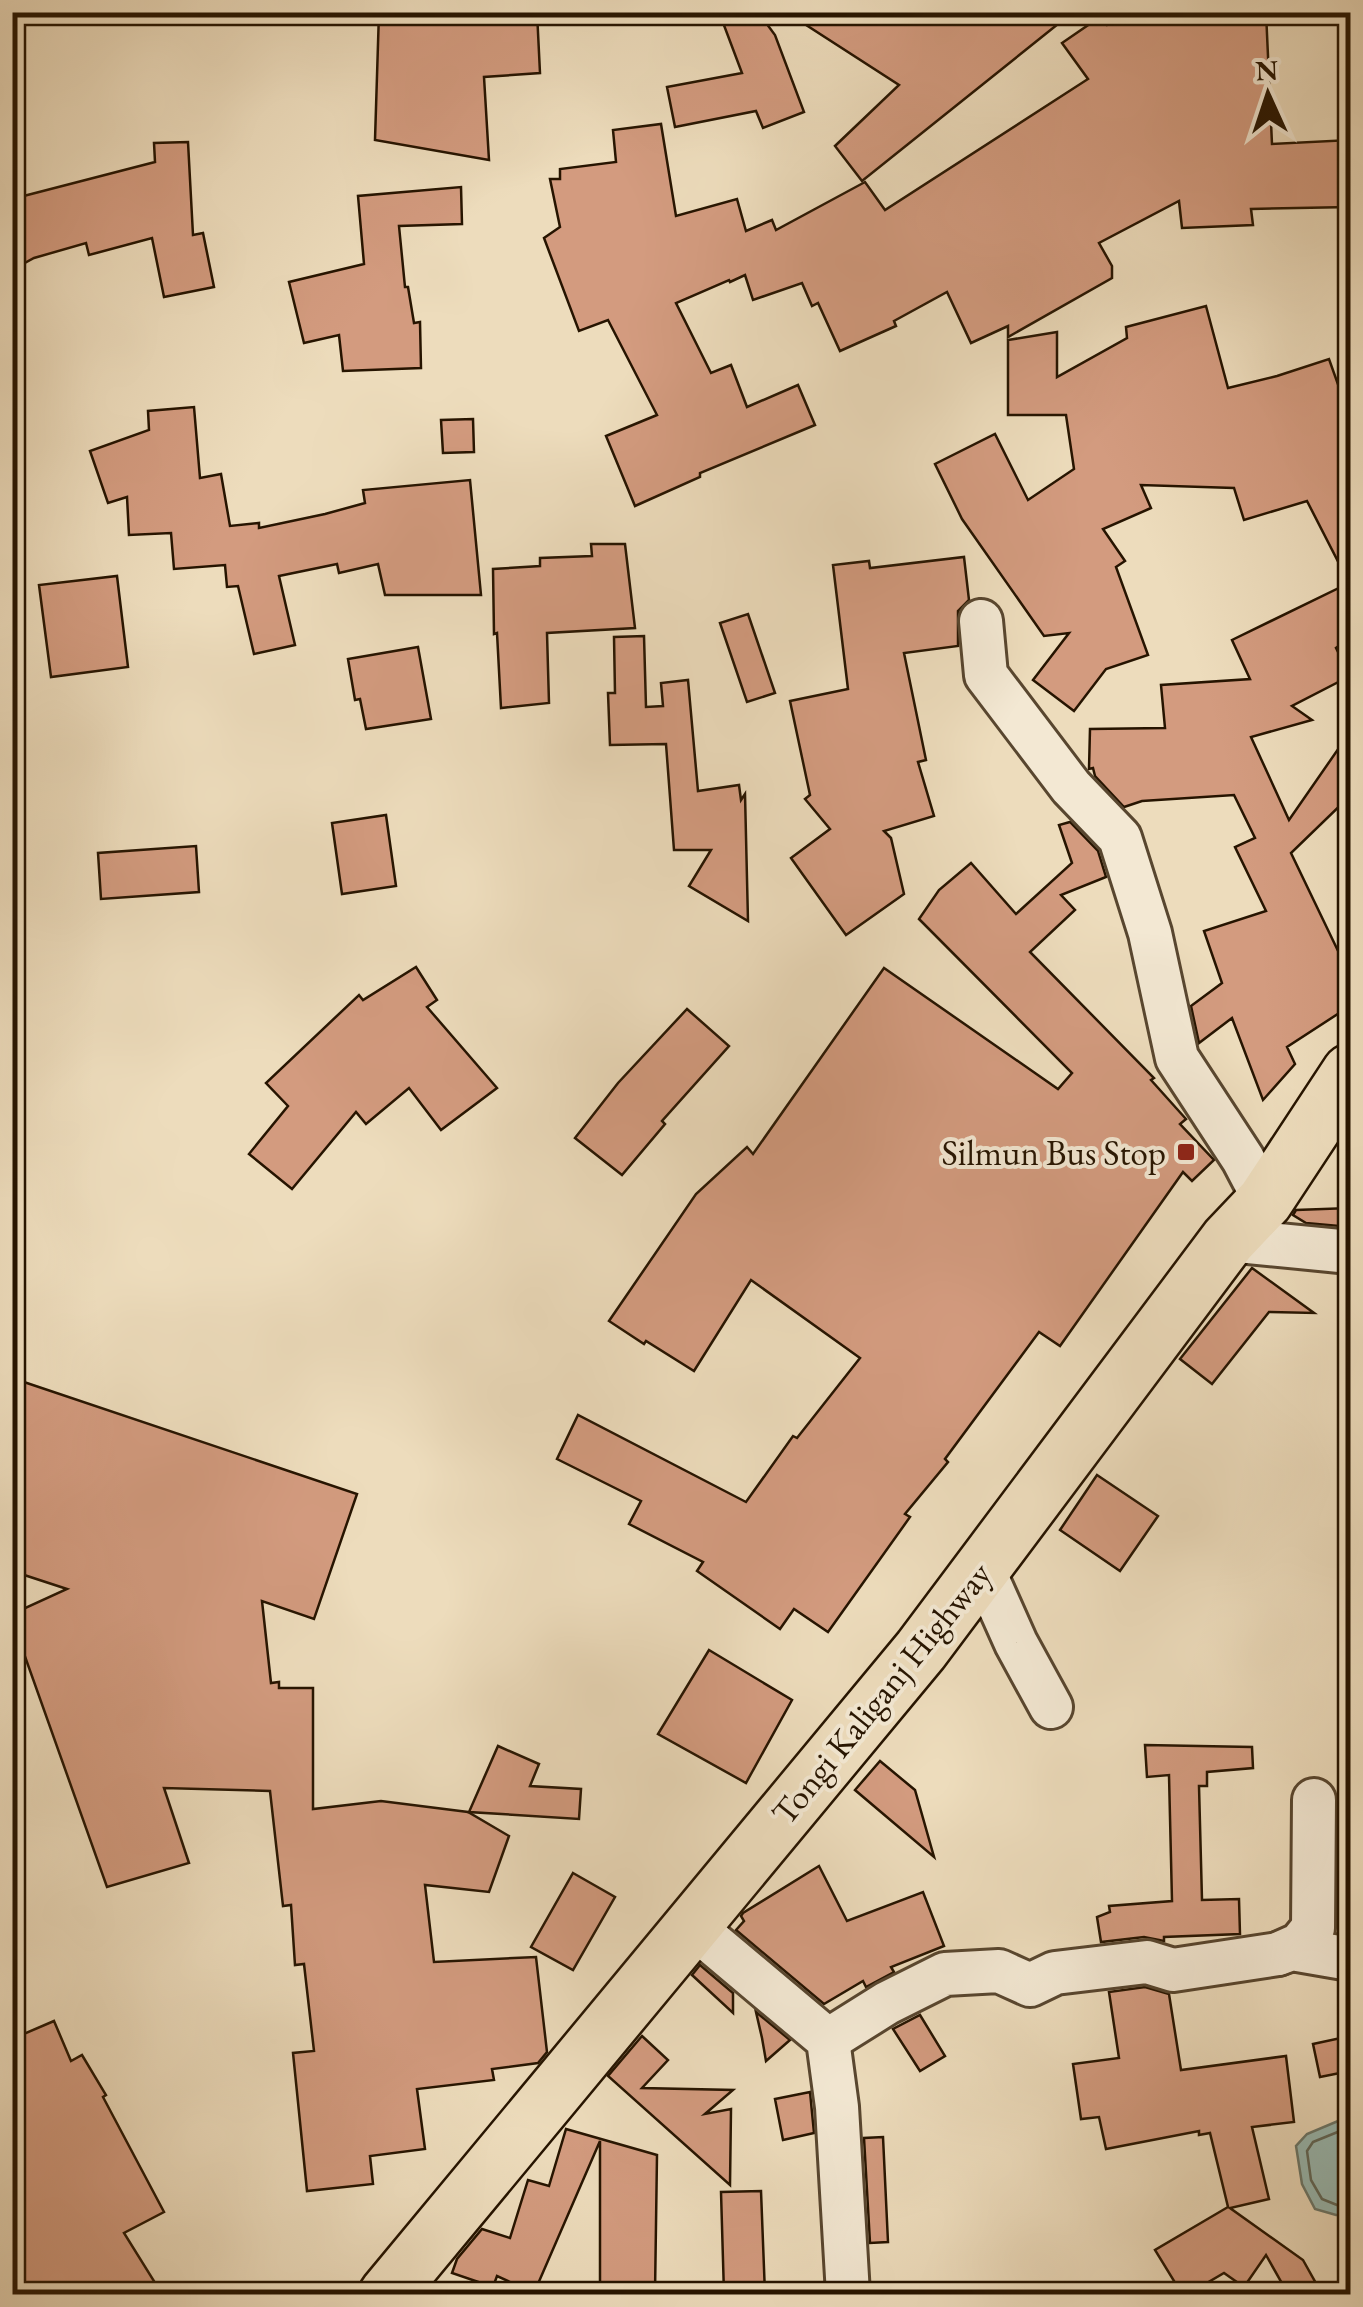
<svg xmlns="http://www.w3.org/2000/svg" width="1363" height="2307" viewBox="0 0 1363 2307" font-family="'EB Garamond',serif">
<style>
.water{fill:#99bbb4;stroke:#6b786c;stroke-width:2.5}
.lines{fill:none;stroke-linecap:round;stroke-linejoin:round}
.shore{stroke:#60685a;stroke-width:2.5}
.building{fill:#d39b7f;stroke:#261400;stroke-width:2.5}
.street-casing{stroke:#58462f;stroke-width:48}
.primary-casing{stroke:#261400;stroke-width:60}
.street{stroke:#f3e8d3;stroke-width:42}
.primary{stroke:#eddcbc;stroke-width:55}
.poi-dot{fill:#8f2418;stroke:#f3e8d3;stroke-width:4}
.labels{text-anchor:middle;dominant-baseline:central;stroke-width:8;stroke-linejoin:round;paint-order:stroke}
.poi-label{font-size:35px;fill:#261400;stroke:#f3e8d3;text-anchor:end}
.street-label{font-size:35px;fill:#261400;stroke:#f3e8d3}
</style>
<rect width="100%" height="100%" fill="#eddcbc"/>
<filter id="stains"><feTurbulence type="fractalNoise" baseFrequency=".002" numOctaves="4"/><feColorMatrix values="0 0 0 0 .2 0 0 0 0 .09 0 0 0 0 .02 0 0 0 .5 -.17"/></filter>
<radialGradient id="worn" r=".72"><stop offset=".6" stop-color="#630" stop-opacity="0"/><stop offset="1" stop-color="#630" stop-opacity=".3"/></radialGradient>
<path class="water" d="M 1350,2116 L 1350,2215 L 1336,2215 L 1315,2209 L 1302,2184 L 1296,2146 L 1307,2134 Z"/>
<g class="lines">
<path class="shore" d="M 1350,2127 L 1313,2142 L 1307,2151 L 1311,2180 L 1322,2199 L 1337,2205 L 1350,2205"/>
</g>
<g class="building">
<path d="M 379,12 L 537,12 L 540,73 L 484,77 L 489,160 L 375,140 Z"/>
<path d="M 719,12 L 758,12 L 775,35 L 804,112 L 763,128 L 756,111 L 675,127 L 667,87 L 742,73 Z"/>
<path d="M 786,12 L 1073,12 L 862,181 L 835,146 L 899,85 Z"/>
<path d="M 1132,12 L 1183,12 L 1184,15 L 1266,12 L 1272,144 L 1350,140 L 1350,207 L 1251,209 L 1253,225 L 1182,228 L 1179,201 L 1099,243 L 1112,266 L 1112,278 L 1008,337 L 1008,326 L 971,343 L 947,292 L 894,321 L 896,326 L 840,351 L 818,303 L 812,306 L 802,283 L 753,300 L 745,275 L 730,282 L 729,280 L 676,303 L 711,373 L 731,365 L 747,407 L 798,385 L 815,425 L 700,473 L 700,477 L 635,506 L 606,436 L 657,415 L 608,320 L 579,331 L 544,238 L 560,227 L 550,179 L 560,179 L 560,169 L 616,162 L 613,130 L 661,124 L 676,216 L 737,199 L 746,231 L 772,220 L 776,230 L 865,182 L 885,210 L 1088,79 L 1062,43 L 1100,17 L 1107,25 Z"/>
<path d="M 188,142 L 193,235 L 203,233 L 214,287 L 164,297 L 152,238 L 89,255 L 86,243 L 34,258 L 12,270 L 12,199 L 155,162 L 154,143 Z"/>
<path d="M 461,187 L 462,224 L 399,226 L 405,287 L 408,287 L 414,323 L 420,322 L 421,368 L 343,371 L 339,335 L 304,343 L 289,282 L 364,264 L 358,196 Z"/>
<path d="M 1206,306 L 1228,388 L 1277,376 L 1329,359 L 1350,418 L 1350,638 L 1336,648 L 1350,676 L 1292,706 L 1312,720 L 1251,737 L 1289,820 L 1350,732 L 1350,796 L 1291,853 L 1340,955 L 1350,946 L 1350,1006 L 1287,1047 L 1295,1064 L 1263,1100 L 1232,1018 L 1199,1043 L 1191,1006 L 1222,983 L 1204,931 L 1266,911 L 1235,847 L 1255,838 L 1234,795 L 1142,801 L 1124,807 L 1095,776 L 1093,768 L 1089,769 L 1090,729 L 1165,728 L 1161,685 L 1250,679 L 1232,640 L 1349,583 L 1307,501 L 1244,520 L 1234,488 L 1141,485 L 1151,508 L 1103,529 L 1125,561 L 1116,567 L 1148,655 L 1106,669 L 1074,711 L 1033,680 L 1069,633 L 1044,636 L 962,519 L 935,464 L 995,434 L 1028,500 L 1074,469 L 1066,415 L 1008,415 L 1008,340 L 1057,332 L 1057,377 L 1127,338 L 1126,327 Z"/>
<path d="M 194,407 L 200,478 L 221,474 L 230,526 L 259,523 L 259,528 L 325,514 L 365,503 L 363,490 L 470,480 L 481,595 L 385,595 L 378,564 L 339,573 L 337,564 L 279,576 L 295,645 L 254,654 L 238,586 L 227,587 L 225,565 L 174,569 L 171,533 L 129,535 L 127,497 L 108,503 L 90,451 L 149,430 L 148,411 Z"/>
<path d="M 473,419 L 474,452 L 443,453 L 441,420 Z"/>
<path d="M 591,544 L 625,544 L 635,628 L 547,633 L 549,703 L 501,708 L 497,633 L 494,634 L 493,569 L 540,566 L 540,558 L 592,556 Z"/>
<path d="M 964,557 L 969,600 L 958,611 L 958,646 L 904,653 L 926,760 L 918,762 L 934,816 L 884,831 L 891,838 L 904,894 L 846,935 L 791,858 L 830,829 L 805,799 L 810,795 L 790,701 L 848,689 L 833,565 L 869,561 L 870,568 Z"/>
<path d="M 117,576 L 128,667 L 51,677 L 39,585 Z"/>
<path d="M 748,614 L 775,693 L 747,702 L 720,623 Z"/>
<path d="M 644,636 L 646,707 L 663,706 L 661,683 L 688,680 L 698,791 L 739,785 L 741,800 L 745,794 L 748,921 L 689,886 L 711,850 L 674,850 L 666,744 L 610,745 L 608,693 L 615,693 L 614,637 Z"/>
<path d="M 418,647 L 431,719 L 366,729 L 360,699 L 355,700 L 348,659 Z"/>
<path d="M 386,815 L 396,886 L 342,894 L 332,823 Z"/>
<path d="M 1070,822 L 1098,851 L 1106,877 L 1061,895 L 1075,910 L 1030,952 L 1154,1078 L 1151,1080 L 1186,1119 L 1180,1124 L 1214,1160 L 1192,1181 L 1183,1172 L 1060,1346 L 1039,1332 L 945,1459 L 948,1462 L 905,1514 L 910,1517 L 828,1632 L 794,1609 L 780,1629 L 697,1571 L 703,1562 L 629,1524 L 641,1501 L 557,1459 L 578,1415 L 746,1502 L 793,1436 L 797,1438 L 860,1358 L 751,1280 L 694,1371 L 646,1341 L 644,1344 L 609,1321 L 696,1194 L 747,1147 L 753,1154 L 884,968 L 1058,1089 L 1072,1073 L 919,919 L 939,890 L 971,863 L 1016,914 L 1072,863 L 1059,825 Z"/>
<path d="M 196,846 L 199,892 L 101,899 L 98,853 Z"/>
<path d="M 416,967 L 437,1000 L 427,1007 L 497,1088 L 441,1130 L 409,1088 L 366,1124 L 356,1112 L 292,1189 L 249,1154 L 288,1106 L 266,1083 L 359,995 L 363,1000 Z"/>
<path d="M 687,1009 L 729,1046 L 662,1121 L 665,1124 L 622,1175 L 575,1138 L 618,1083 Z"/>
<path d="M 1350,1208 L 1350,1227 L 1306,1223 L 1293,1215 L 1296,1210 Z"/>
<path d="M 1252,1268 L 1314,1313 L 1269,1312 L 1212,1384 L 1180,1359 Z"/>
<path d="M 12,1378 L 357,1494 L 314,1619 L 262,1601 L 271,1683 L 279,1682 L 279,1688 L 313,1688 L 313,1809 L 381,1801 L 468,1812 L 509,1836 L 489,1892 L 425,1885 L 434,1962 L 536,1957 L 547,2052 L 538,2063 L 492,2069 L 494,2080 L 417,2089 L 425,2149 L 370,2156 L 373,2184 L 307,2191 L 293,2053 L 314,2051 L 304,1964 L 295,1965 L 291,1905 L 283,1906 L 270,1791 L 164,1788 L 189,1863 L 107,1887 L 12,1620 L 12,1614 L 67,1589 L 12,1571 Z"/>
<path d="M 1097,1475 L 1158,1516 L 1120,1571 L 1060,1530 Z"/>
<path d="M 709,1650 L 792,1700 L 746,1783 L 658,1734 Z"/>
<path d="M 1145,1745 L 1252,1747 L 1253,1768 L 1207,1772 L 1207,1786 L 1199,1786 L 1202,1900 L 1239,1899 L 1240,1934 L 1164,1937 L 1164,1941 L 1144,1937 L 1101,1942 L 1097,1917 L 1110,1912 L 1109,1906 L 1172,1901 L 1169,1775 L 1147,1777 Z"/>
<path d="M 498,1746 L 539,1764 L 530,1786 L 581,1789 L 579,1819 L 469,1812 Z"/>
<path d="M 880,1761 L 915,1790 L 934,1857 L 855,1790 Z"/>
<path d="M 819,1866 L 847,1921 L 923,1892 L 944,1946 L 891,1967 L 894,1972 L 866,1987 L 863,1981 L 824,2004 L 736,1930 L 744,1921 L 741,1916 L 743,1913 Z"/>
<path d="M 573,1873 L 615,1897 L 573,1970 L 531,1947 Z"/>
<path d="M 700,1965 L 733,1993 L 733,2013 L 692,1975 Z"/>
<path d="M 1145,1987 L 1169,1994 L 1181,2070 L 1286,2056 L 1294,2122 L 1252,2127 L 1269,2199 L 1230,2208 L 1303,2260 L 1322,2294 L 1288,2294 L 1266,2255 L 1244,2287 L 1224,2273 L 1188,2294 L 1182,2294 L 1155,2250 L 1228,2207 L 1210,2133 L 1199,2135 L 1199,2131 L 1106,2149 L 1099,2117 L 1081,2119 L 1073,2064 L 1119,2058 L 1109,1992 Z"/>
<path d="M 756,2012 L 790,2040 L 766,2061 L 762,2038 Z"/>
<path d="M 920,2015 L 945,2056 L 920,2071 L 893,2029 Z"/>
<path d="M 54,2021 L 71,2061 L 82,2055 L 106,2095 L 103,2097 L 164,2212 L 124,2233 L 162,2294 L 12,2294 L 12,2039 Z"/>
<path d="M 642,2036 L 668,2060 L 642,2088 L 733,2090 L 705,2114 L 731,2109 L 730,2185 L 608,2076 Z"/>
<path d="M 1350,2036 L 1350,2071 L 1320,2077 L 1313,2044 Z"/>
<path d="M 810,2092 L 814,2133 L 783,2140 L 775,2099 Z"/>
<path d="M 566,2129 L 657,2155 L 655,2294 L 600,2294 L 600,2141 L 534,2293 L 497,2276 L 493,2287 L 452,2273 L 457,2259 L 482,2229 L 510,2238 L 528,2180 L 549,2186 Z"/>
<path d="M 883,2137 L 888,2242 L 870,2243 L 864,2138 Z"/>
<path d="M 761,2191 L 765,2294 L 724,2294 L 721,2192 Z"/>
</g>
<g class="lines">
<defs>
<g id="street">
<path d="M 981,621 L 986,675 L 1071,787 L 1120,838 L 1150,933 L 1177,1058 L 1243,1159 L 1265,1201"/>
<path d="M 1228,1240 L 1350,1252"/>
<path d="M 983,1569 L 1016,1643 L 1051,1707"/>
<path d="M 690,1924 L 828,2040 L 837,2107 L 848,2294"/>
<path d="M 1278,1954 L 1292,1949 L 1350,1959"/>
<path d="M 828,2040 L 887,2003 L 945,1974 L 999,1971 L 1030,1985 L 1055,1973 L 1147,1962 L 1173,1970 L 1278,1954 L 1300,1944 L 1313,1928 L 1314,1800"/>
</g>
<path id="primary" d="M 387,2294 L 921,1650 L 1228,1240 L 1265,1201 L 1350,1072"/>
</defs>
<use href="#street" class="street-casing"/>
<use href="#primary" class="primary-casing"/>
<use href="#street" class="street"/>
<use href="#primary" class="primary"/>
</g>
<rect class="poi-dot" x="1176" y="1142" width="20" height="20" rx="5"/>
<g class="labels">
<g class="poi-label">
<text x="1166" y="1152">Silmun Bus Stop</text>
</g>
<g class="street-label">
<text transform="translate(881 1693) rotate(-51)">Tongi Kaliganj Highway</text>
</g>
</g>
<rect width="1363" height="2307" fill="none" stroke="#eddcbc" stroke-width="50"/>
<rect x="15" y="15" width="1333" height="2277" fill="none" stroke="#261400" stroke-width="5"/>
<rect x="25" y="25" width="1313" height="2257" fill="none" stroke="#261400" stroke-width="2.5"/>
<g transform="translate(1268 95) rotate(357)" stroke="#f3e8d3" stroke-width="8" paint-order="stroke">
<path d="M0-8L18 38L0 25L-18 38Z" fill="#261400"/>
<text y="-15" font-size="28" font-weight="bold" text-anchor="middle" fill="#261400">N</text>
</g>
<rect width="100%" height="100%" filter="url(#stains)"/>
<rect width="100%" height="100%" fill="url(#worn)"/>
</svg>
